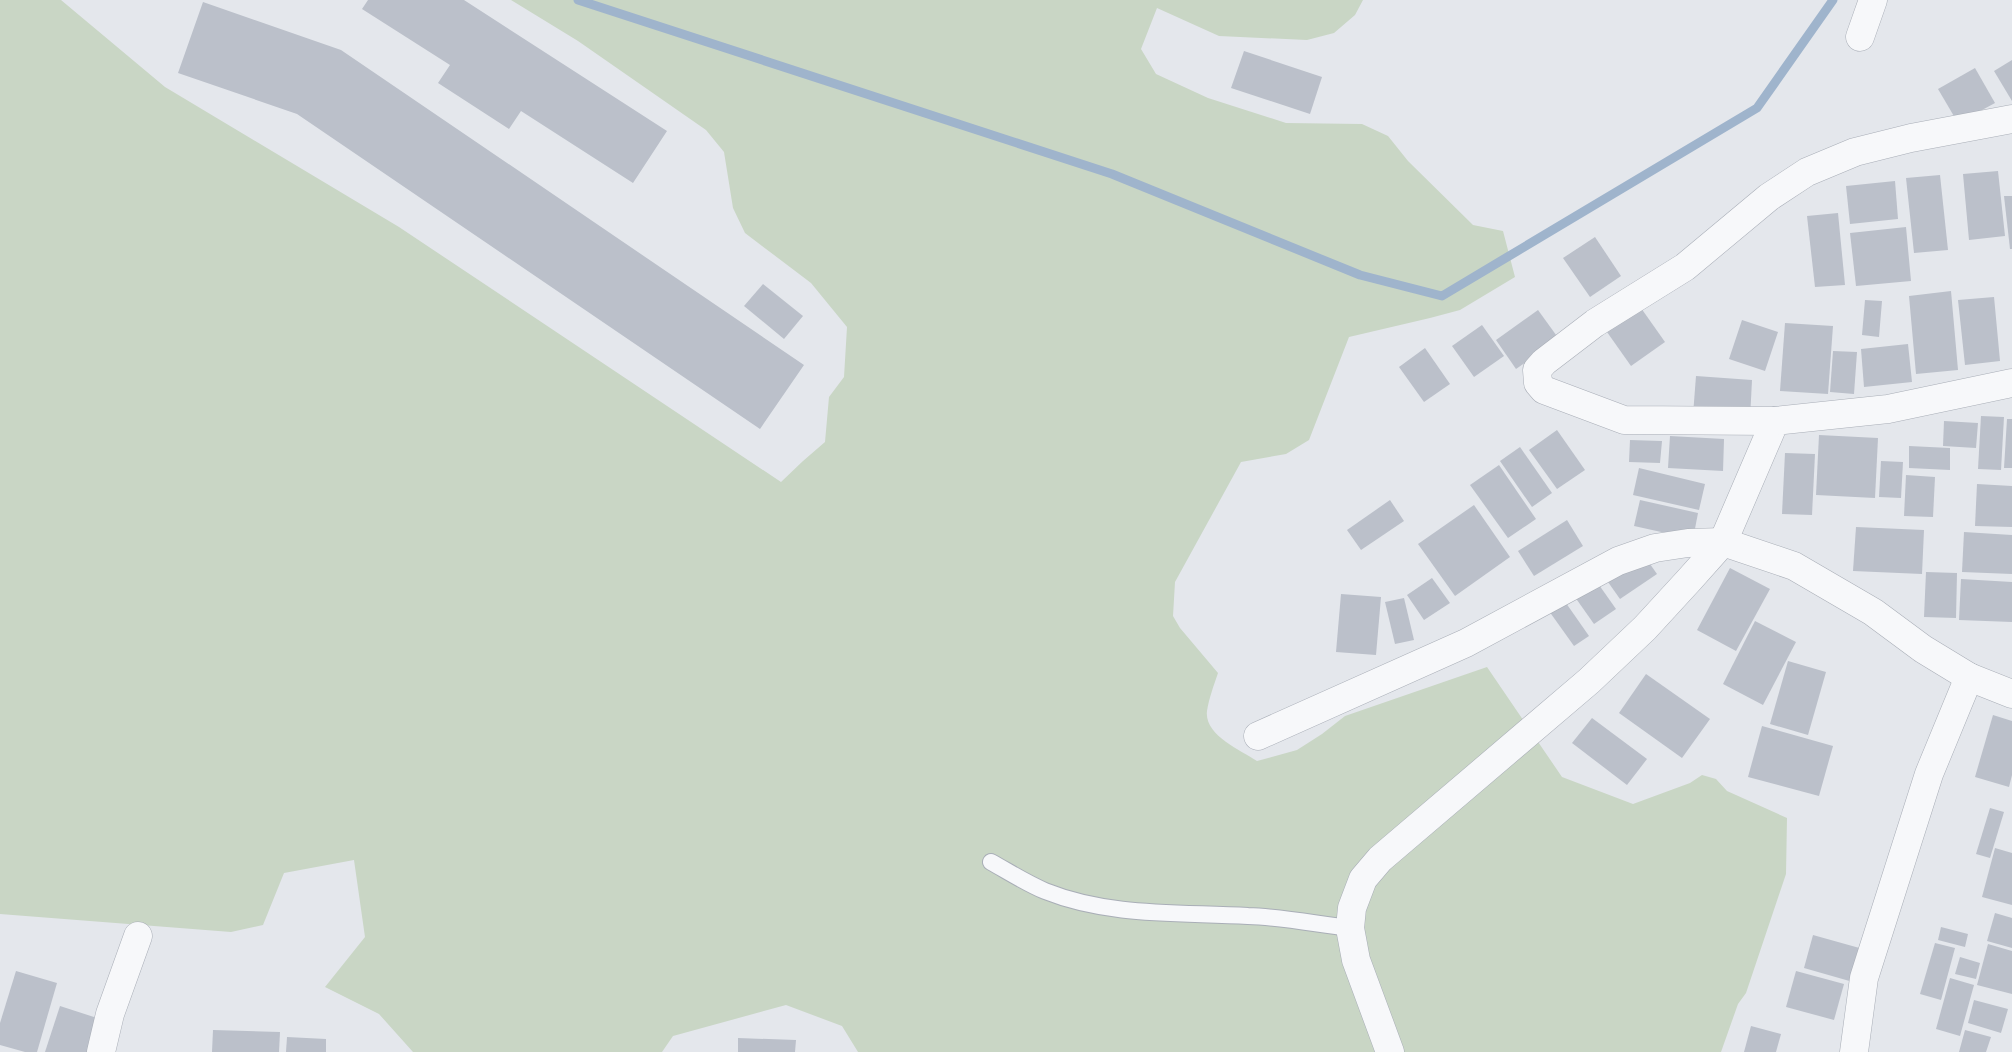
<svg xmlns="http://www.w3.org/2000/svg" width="2012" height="1052" viewBox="0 0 2012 1052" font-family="'Fira Sans',sans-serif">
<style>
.green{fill:#c9d6c5}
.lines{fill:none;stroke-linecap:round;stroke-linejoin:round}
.stream{stroke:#9fb4cc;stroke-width:9}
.building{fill:#bbc0ca}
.lane-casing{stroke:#a9aeb7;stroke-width:18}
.street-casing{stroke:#a9aeb7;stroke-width:29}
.lane{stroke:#f7f8fa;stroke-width:16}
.street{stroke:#f7f8fa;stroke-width:28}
</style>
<rect width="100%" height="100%" fill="#e4e7ec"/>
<path class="green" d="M 0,0 L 61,0 L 165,87 L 399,227 L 781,482 L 803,461 L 825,442 L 829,397 L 844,377 L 847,327 L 811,283 L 745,233 L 733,208 L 724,152 L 706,130 L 578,41 L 511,0 L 1363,0 L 1355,15 L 1334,33 L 1307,40 L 1219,36 L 1157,8 L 1141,49 L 1156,74 L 1208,98 L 1286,123 L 1362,124 L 1388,136 L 1408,161 L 1473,225 L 1503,231 L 1515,277 L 1460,310 L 1430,318 L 1349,337 L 1309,440 L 1286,454 L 1241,462 L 1175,582 L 1173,616 L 1180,628 L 1218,673 C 1214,685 1209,698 1207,711 C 1204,735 1240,750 1257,761 L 1297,750 L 1322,734 L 1345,716 L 1487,667 L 1562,777 L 1633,804 L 1690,783 L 1702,775 L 1716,779 L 1727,791 L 1787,818 L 1786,874 L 1746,993 L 1738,1004 L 1721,1052 L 858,1052 L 842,1026 L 786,1005 L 673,1036 L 662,1052 L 413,1052 L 379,1014 L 325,987 L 365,937 L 354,860 L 284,873 L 263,925 L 231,932 L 0,914 Z"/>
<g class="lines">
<path class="stream" d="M 578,0 L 1112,174 L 1360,275 L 1442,296 L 1757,108 L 1833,0"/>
</g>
<g class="building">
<path d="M 368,0 L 464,0 L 667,131 L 633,183 L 521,111 L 509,129 L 438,83 L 450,65 L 362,9 Z"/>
<path d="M 203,2 L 341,50 L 804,365 L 760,429 L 297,114 L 178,73 Z"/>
<path d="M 1244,51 L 1322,77 L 1310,114 L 1231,88 Z"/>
<path d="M 2012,60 L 2012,101 L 1994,71 Z"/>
<path d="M 1975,68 L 1995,103 L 1958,123 L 1938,89 Z"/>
<path d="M 1998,171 L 2005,236 L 1969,240 L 1963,174 Z"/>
<path d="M 1940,175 L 1948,250 L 1914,253 L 1906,178 Z"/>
<path d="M 1895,181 L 1898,219 L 1850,224 L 1846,186 Z"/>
<path d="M 2004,196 L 2012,196 L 2012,249 L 2010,249 Z"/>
<path d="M 1838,213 L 1845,285 L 1815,287 L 1807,216 Z"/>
<path d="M 1906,227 L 1911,281 L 1856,286 L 1850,233 Z"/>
<path d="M 1595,237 L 1621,276 L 1590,297 L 1563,258 Z"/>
<path d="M 763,284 L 803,316 L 784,339 L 744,306 Z"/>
<path d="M 1951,291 L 1958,370 L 1916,374 L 1909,296 Z"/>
<path d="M 1994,297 L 2000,361 L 1965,365 L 1958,300 Z"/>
<path d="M 1865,300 L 1882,301 L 1879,337 L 1862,335 Z"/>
<path d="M 1641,308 L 1665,342 L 1631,366 L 1607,332 Z"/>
<path d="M 1538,310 L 1559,339 L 1516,369 L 1496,340 Z"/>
<path d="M 1742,320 L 1778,332 L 1765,371 L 1729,359 Z"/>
<path d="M 1785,323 L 1833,326 L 1828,394 L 1780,391 Z"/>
<path d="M 1482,325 L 1504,356 L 1474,377 L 1452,346 Z"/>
<path d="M 1908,344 L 1912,382 L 1864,387 L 1861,349 Z"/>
<path d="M 1425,348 L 1450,384 L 1424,402 L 1399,367 Z"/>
<path d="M 1833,351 L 1857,352 L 1854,394 L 1830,392 Z"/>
<path d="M 1696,376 L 1752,380 L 1750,419 L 1693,415 Z"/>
<path d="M 1981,416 L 2004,417 L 2001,470 L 1978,469 Z"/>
<path d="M 2007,419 L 2012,419 L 2012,468 L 2004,468 Z"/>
<path d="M 1944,421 L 1978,423 L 1976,448 L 1943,446 Z"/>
<path d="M 1557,430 L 1585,470 L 1557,489 L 1529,450 Z"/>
<path d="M 1819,435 L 1878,438 L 1875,498 L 1816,495 Z"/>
<path d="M 1670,436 L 1724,439 L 1723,471 L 1668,468 Z"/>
<path d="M 1630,440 L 1662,441 L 1660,463 L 1629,462 Z"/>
<path d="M 1909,446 L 1950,448 L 1950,470 L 1909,468 Z"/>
<path d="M 1520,447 L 1552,493 L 1532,507 L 1500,461 Z"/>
<path d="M 1785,453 L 1815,454 L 1812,515 L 1782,514 Z"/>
<path d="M 1881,461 L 1903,462 L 1901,498 L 1879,497 Z"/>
<path d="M 1499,465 L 1536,519 L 1508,538 L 1470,485 Z"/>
<path d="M 1639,468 L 1705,484 L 1699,510 L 1633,495 Z"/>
<path d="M 1906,475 L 1935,477 L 1933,517 L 1904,516 Z"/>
<path d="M 1977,484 L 2012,486 L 2012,527 L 1975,526 Z"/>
<path d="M 1390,500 L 1404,521 L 1361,550 L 1347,530 Z"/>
<path d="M 1640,500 L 1698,513 L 1693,539 L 1634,526 Z"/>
<path d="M 1474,505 L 1510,557 L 1455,596 L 1418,544 Z"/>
<path d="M 1567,520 L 1583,546 L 1534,576 L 1518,551 Z"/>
<path d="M 1856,527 L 1924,530 L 1922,574 L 1853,571 Z"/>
<path d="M 1964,532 L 2012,535 L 2012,574 L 1962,572 Z"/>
<path d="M 1645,557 L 1657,574 L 1620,599 L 1608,582 Z"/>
<path d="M 1730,568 L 1770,589 L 1736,651 L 1697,630 Z"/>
<path d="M 1926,572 L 1957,573 L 1956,618 L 1924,617 Z"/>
<path d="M 1592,575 L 1616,609 L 1594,624 L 1570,590 Z"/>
<path d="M 1432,578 L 1450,603 L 1424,620 L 1407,595 Z"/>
<path d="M 1961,579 L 2012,582 L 2012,622 L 1959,620 Z"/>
<path d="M 1559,593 L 1589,636 L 1574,646 L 1544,604 Z"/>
<path d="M 1341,594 L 1381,597 L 1376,655 L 1336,652 Z"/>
<path d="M 1404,598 L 1414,640 L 1395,644 L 1385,602 Z"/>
<path d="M 1755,621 L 1796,642 L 1763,705 L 1723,684 Z"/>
<path d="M 1788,661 L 1826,672 L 1808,735 L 1770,724 Z"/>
<path d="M 1646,674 L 1710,719 L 1682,758 L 1619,713 Z"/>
<path d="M 1993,715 L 2012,721 L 2012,775 L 2009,787 L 1975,777 Z"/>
<path d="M 1592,718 L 1647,759 L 1627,785 L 1572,743 Z"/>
<path d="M 1762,726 L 1833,746 L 1819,796 L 1748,777 Z"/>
<path d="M 1990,808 L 2004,812 L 1990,858 L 1976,854 Z"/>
<path d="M 1995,848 L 2012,853 L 2012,905 L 1982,897 Z"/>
<path d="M 1995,913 L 2012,918 L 2012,948 L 1987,941 Z"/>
<path d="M 1941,927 L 1968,934 L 1965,947 L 1938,940 Z"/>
<path d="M 1813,935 L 1863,949 L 1853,982 L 1804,968 Z"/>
<path d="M 1935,943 L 1955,948 L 1941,1000 L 1920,994 Z"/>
<path d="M 1988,944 L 2012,951 L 2012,994 L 1977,985 Z"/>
<path d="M 1960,957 L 1980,963 L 1976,979 L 1955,974 Z"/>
<path d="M 16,971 L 57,983 L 37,1052 L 25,1052 L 0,1045 L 0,1023 Z"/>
<path d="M 1796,971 L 1844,984 L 1834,1020 L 1786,1007 Z"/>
<path d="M 1950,978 L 1974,985 L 1960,1036 L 1936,1029 Z"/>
<path d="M 1974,1000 L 2008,1009 L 2001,1033 L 1968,1023 Z"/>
<path d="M 60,1006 L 97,1018 L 87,1052 L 45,1052 Z"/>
<path d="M 1751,1026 L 1781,1034 L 1776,1052 L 1744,1052 Z"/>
<path d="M 213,1030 L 280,1032 L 279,1052 L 212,1052 Z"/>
<path d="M 1965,1030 L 1991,1037 L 1986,1052 L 1959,1052 Z"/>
<path d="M 287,1037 L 326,1039 L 326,1052 L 286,1052 Z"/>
<path d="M 738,1038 L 796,1040 L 795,1052 L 738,1052 Z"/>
</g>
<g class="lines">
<defs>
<path id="lane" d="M 991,862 C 1009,872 1026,883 1045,891 C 1110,917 1179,912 1248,916 C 1282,917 1316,924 1350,928"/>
<g id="street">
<path d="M 1860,37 L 1873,0"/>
<path d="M 1775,421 L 1624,420 L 1544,390 L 1538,383 L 1537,370 L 1544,362 L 1595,323 L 1685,267 L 1769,197 L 1807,172 L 1855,152 L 1911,138 L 2012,119"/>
<path d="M 1258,736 L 1466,643 L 1618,561 L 1655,548 L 1688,543 L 1723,542 L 1794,566 L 1873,612 L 1923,649 L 1969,677 L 2012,694"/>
<path d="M 101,1052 L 110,1014 L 138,936"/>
<path d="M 1390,1052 L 1356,960 L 1350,928 L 1352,908 L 1363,879 L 1380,859 L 1589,681 L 1645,628 L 1690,579 L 1723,542 L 1775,421 L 1888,409 L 2012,383"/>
<path d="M 1854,1052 L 1864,978 L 1929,774 L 1969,677"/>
</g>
</defs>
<use href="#lane" class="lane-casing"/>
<use href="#street" class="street-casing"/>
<use href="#lane" class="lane"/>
<use href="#street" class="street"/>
</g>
</svg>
